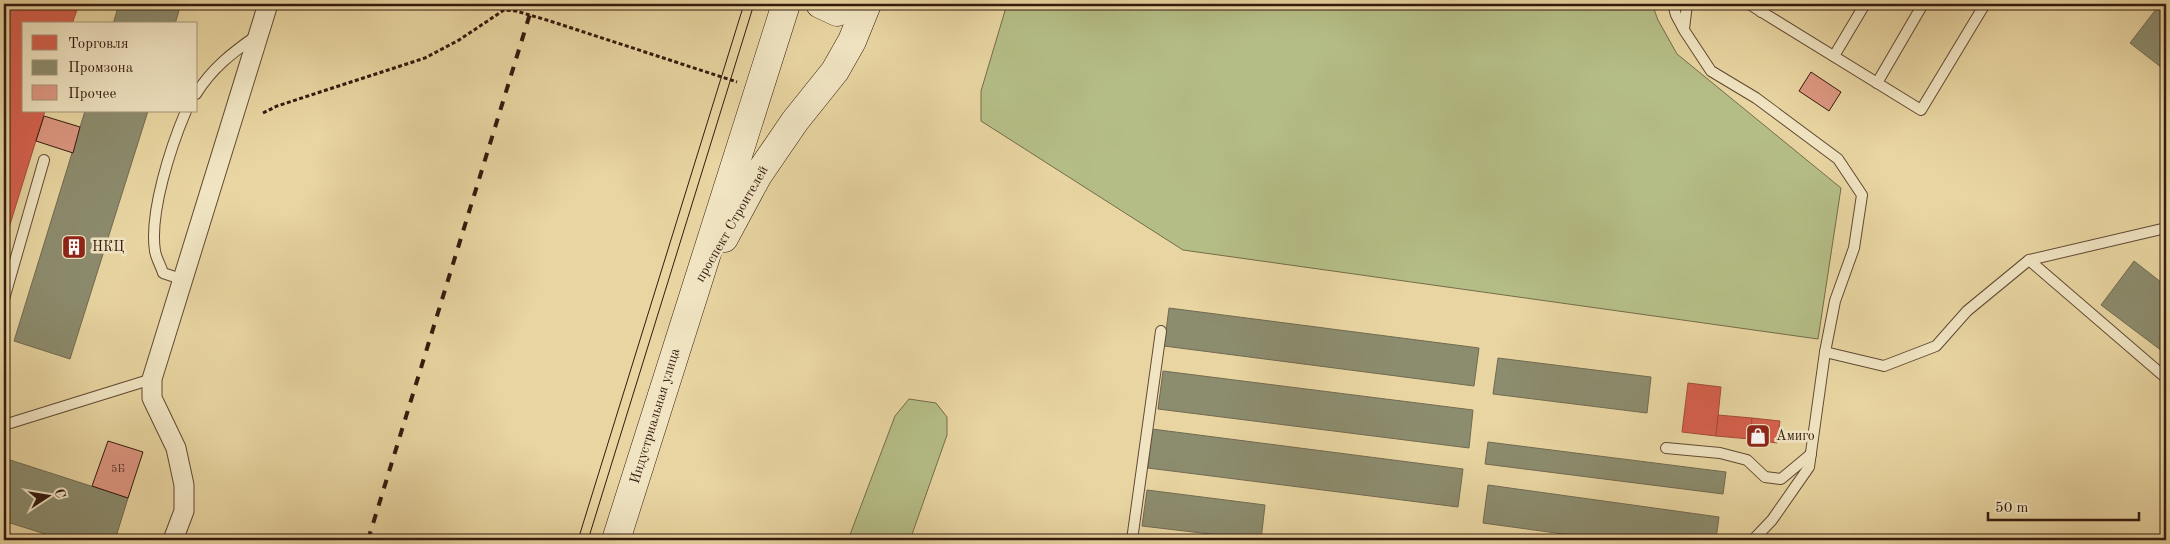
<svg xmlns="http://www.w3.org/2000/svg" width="2170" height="544" viewBox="0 0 2170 544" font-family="'Old Standard TT',serif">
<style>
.green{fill:#b5bd86;stroke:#746c4a}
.shops{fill:#d6604d;stroke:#a54b3a}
.industry{fill:#8c8c6e;stroke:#726a51}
.building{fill:#dd9782;stroke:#341a0e}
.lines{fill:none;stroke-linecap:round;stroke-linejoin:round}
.service-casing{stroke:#614933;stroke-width:12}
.minor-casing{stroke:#614933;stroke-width:21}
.secondary-casing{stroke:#341a0e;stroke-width:29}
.path{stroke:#341a0e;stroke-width:3;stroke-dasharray:4 2.5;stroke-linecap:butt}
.service{stroke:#f0e4c2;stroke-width:10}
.minor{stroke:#f0e4c2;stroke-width:19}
.secondary{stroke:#f0e4c2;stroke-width:28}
.tram{stroke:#341a0e;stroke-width:1}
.rail{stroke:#341a0e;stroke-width:4;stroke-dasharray:9 9;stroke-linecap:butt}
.labels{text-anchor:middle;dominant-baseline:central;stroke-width:5;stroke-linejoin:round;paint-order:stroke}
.number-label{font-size:11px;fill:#5e392b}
.street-label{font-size:14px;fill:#341a0e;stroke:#f0e4c2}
.poi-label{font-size:14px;fill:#341a0e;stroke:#f0e4c2;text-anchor:start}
</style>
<rect width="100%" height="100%" fill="#e8d5a1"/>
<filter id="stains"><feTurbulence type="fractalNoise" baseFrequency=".004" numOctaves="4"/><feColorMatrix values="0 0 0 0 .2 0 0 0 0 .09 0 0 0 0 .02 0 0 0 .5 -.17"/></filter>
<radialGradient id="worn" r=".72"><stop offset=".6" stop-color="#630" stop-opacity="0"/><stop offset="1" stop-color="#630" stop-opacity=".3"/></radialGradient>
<g class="green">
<path d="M 1007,4 L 1652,4 L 1658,20 L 1677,54 L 1841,188 L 1818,339 L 1183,250 L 981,121 L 981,91 Z"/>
<path d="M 909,399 L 936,403 L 947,417 L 947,435 L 910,540 L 848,540 L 895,416 Z"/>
</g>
<g class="shops">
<path d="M 4,4 L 79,4 L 72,24 L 24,24 L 24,111 L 45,111 L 4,244 Z"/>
<path d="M 1688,383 L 1721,387 L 1716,436 L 1682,432 Z"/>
<path d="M 1718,415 L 1752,418 L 1750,439 L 1716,436 Z"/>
<path d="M 1752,418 L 1780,421 L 1777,443 L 1750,439 Z"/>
</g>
<g class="industry">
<path d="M 119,4 L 181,4 L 175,24 L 113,24 Z"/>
<path d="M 2160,4 L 2166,4 L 2166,71 L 2130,43 Z"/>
<path d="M 85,111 L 148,111 L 70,359 L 14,341 Z"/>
<path d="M 2134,261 L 2166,286 L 2166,354 L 2101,305 Z"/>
<path d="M 1169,308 L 1479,348 L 1474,386 L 1164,346 Z"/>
<path d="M 1498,358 L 1651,377 L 1647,413 L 1493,394 Z"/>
<path d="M 1163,371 L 1473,410 L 1469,448 L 1158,409 Z"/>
<path d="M 1152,429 L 1463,469 L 1458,507 L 1148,468 Z"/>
<path d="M 1488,442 L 1726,472 L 1723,494 L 1485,464 Z"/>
<path d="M 4,458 L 128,498 L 115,540 L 64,540 L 4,521 Z"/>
<path d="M 1488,485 L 1719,517 L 1716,539 L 1683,535 L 1682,540 L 1607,540 L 1483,523 Z"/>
<path d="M 1147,490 L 1265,505 L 1261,540 L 1142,526 Z"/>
</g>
<g class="building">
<path d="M 1811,72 L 1841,92 L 1829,111 L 1799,91 Z"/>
<path d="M 44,116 L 80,127 L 73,153 L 36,141 Z"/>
<path d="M 108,441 L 143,452 L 128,498 L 92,486 Z"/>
</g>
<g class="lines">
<defs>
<g id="service">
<path d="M 1673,4 L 1676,15 L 1684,30 L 1711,71 L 1756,98 L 1838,159 L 1862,195 L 1854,248 L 1835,301 L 1825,352 L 1809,467 L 1772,520 L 1753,540"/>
<path d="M 1749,4 L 1921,110 L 1985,4"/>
<path d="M 1761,12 L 1766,4"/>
<path d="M 1684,29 L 1687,4"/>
<path d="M 1834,56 L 1865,4"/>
<path d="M 1877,83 L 1923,4"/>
<path d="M 196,94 C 212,68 232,53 256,36"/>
<path d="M 2029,260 L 2166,228"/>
<path d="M 184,280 L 163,273 C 161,266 156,258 155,251 C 149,213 171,146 186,111"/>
<path d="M 4,299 L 44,160"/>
<path d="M 1825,352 L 1884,366 L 1936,346 L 1967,311 L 2029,260 L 2166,378"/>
<path d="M 4,425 L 152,379"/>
<path d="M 1666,448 L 1720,453 L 1747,460 L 1765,477 L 1781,479 L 1811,454"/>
<path d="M 1132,540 L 1161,331"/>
</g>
<path id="minor" d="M 173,540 L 184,511 L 184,485 L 176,448 L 152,398 L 152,379 L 268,4"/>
<g id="secondary">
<path d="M 820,4 L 837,12 L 856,4"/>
<path d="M 724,238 L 758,175 L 795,121 L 835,71 L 852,41 L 867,4"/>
<path d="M 616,540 L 786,4"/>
</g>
</defs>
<use href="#service" class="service-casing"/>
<use href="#minor" class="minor-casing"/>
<use href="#secondary" class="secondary-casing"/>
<path class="path" d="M 263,113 L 277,106 L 425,58 L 459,40 L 504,10 L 516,11 L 550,21 L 737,82"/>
<use href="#service" class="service"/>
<use href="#minor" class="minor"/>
<use href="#secondary" class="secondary"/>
<g class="tram">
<path d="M 578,540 L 744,4"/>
<path d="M 588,540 L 754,4"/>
</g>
<path class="rail" d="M 368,540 L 533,4"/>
</g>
<defs>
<symbol id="building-square" viewBox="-11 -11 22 22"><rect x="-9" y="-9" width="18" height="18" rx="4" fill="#8f2418" stroke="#f0e4c2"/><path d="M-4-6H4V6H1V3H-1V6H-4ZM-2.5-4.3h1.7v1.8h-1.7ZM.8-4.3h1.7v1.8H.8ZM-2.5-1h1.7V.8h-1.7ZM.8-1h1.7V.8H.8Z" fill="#fff"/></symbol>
<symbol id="shop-square" viewBox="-11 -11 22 22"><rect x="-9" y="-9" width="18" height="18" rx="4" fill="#8f2418" stroke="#f0e4c2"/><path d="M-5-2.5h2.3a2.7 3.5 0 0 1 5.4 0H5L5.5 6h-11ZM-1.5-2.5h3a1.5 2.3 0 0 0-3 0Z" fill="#fff"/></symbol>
</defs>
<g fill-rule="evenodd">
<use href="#building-square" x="60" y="233" width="28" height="28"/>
<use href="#shop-square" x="1744" y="422" width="28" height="28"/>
</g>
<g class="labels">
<g class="number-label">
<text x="118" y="469">5Б</text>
</g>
<g class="street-label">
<text transform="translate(732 224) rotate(-60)">проспект Строителей</text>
<text transform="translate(655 416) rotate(-73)">Индустриальная улица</text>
</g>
<g class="poi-label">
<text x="92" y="247">НКЦ</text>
<text x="1776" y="436">Амиго</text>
</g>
</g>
<rect width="2170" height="544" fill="none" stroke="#e8d5a1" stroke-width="20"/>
<rect x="5" y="5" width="2160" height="534" fill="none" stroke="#341a0e" stroke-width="2.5"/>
<rect x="10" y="10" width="2150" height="524" fill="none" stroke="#341a0e"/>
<rect x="22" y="22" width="175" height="90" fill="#f0e4c2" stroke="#a5937a"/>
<rect x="32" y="35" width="25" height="15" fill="#d6604d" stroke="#a5937a"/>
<text x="68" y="48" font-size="15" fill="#341a0e">Торговля</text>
<rect x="32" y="60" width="25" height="15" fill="#8c8c6e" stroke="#a5937a"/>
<text x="68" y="72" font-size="15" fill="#341a0e">Промзона</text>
<rect x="32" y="85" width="25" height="15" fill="#dd9782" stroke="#a5937a"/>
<text x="68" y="98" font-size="15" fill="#341a0e">Прочее</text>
<g transform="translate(48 496) rotate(78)" stroke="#f0e4c2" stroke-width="4" paint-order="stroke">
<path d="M0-4L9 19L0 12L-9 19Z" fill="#341a0e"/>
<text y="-8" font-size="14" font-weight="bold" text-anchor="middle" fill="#341a0e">С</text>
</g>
<path d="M1988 512v8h151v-8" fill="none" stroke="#341a0e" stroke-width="2.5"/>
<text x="1995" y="512" font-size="15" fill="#341a0e" stroke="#f0e4c2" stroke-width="4" paint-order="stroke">50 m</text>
<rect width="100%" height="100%" filter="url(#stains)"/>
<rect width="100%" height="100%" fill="url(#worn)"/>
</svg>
